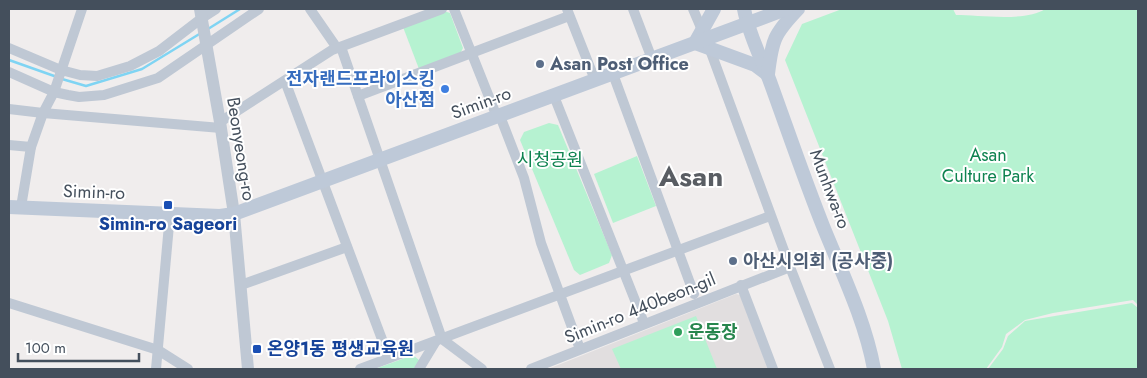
<svg xmlns="http://www.w3.org/2000/svg" width="1147" height="378" viewBox="0 0 1147 378" font-family="Jost,'Noto Sans KR',sans-serif">
<style>
.education{fill:#e1dedf}
.green{fill:#b6f2d1}
.lines{fill:none;stroke-linecap:round;stroke-linejoin:round}
.stream{stroke:#7fd4f3;stroke-width:2.5}
.minor{stroke:#bfc8d4;stroke-width:10}
.tertiary{stroke:#bfc8d4;stroke-width:12}
.secondary{stroke:#bec9d8;stroke-width:14}
.service-dot{fill:#5c6f8a;stroke:#fff;stroke-width:2}
.shop-dot{fill:#3f7fe0;stroke:#fff;stroke-width:2}
.transit-dot{fill:#1a4fb4;stroke:#fff;stroke-width:2}
.leisure-dot{fill:#2e9e5b;stroke:#fff;stroke-width:2}
.labels{text-anchor:middle;dominant-baseline:central;stroke-width:4;stroke-linejoin:round;paint-order:stroke}
.service-label{font-size:18px;font-weight:bold;fill:#4e5e75;stroke:#fff;text-anchor:start}
.shop-label{font-size:18px;font-weight:bold;fill:#366cbe;stroke:#fff;text-anchor:end}
.street-label{font-size:18px;fill:#444f5c;stroke:#fff}
.park-label{font-size:18px;fill:#0e8350;stroke:#fff}
.transit-label{font-size:18px;font-weight:bold;fill:#164399;stroke:#fff}
.leisure-label{font-size:18px;font-weight:bold;fill:#27864d;stroke:#fff;text-anchor:start}
.town-label{font-size:28px;font-weight:bold;fill:#595d63;stroke:#fff}
</style>
<rect width="100%" height="100%" fill="#f0eded"/>
<path class="education" d="M 736,294 L 740,295 L 768,369 L 548,369 Z"/>
<g class="green">
<path d="M 842,9 L 953,9 L 956,15 C 979,15 1026,22 1045,9 L 1138,9 L 1138,305 L 1133,300 L 1053,313 L 1025,320 L 1006,334 L 1002,347 L 986,369 L 902,369 L 888,321 L 785,60 L 802,24 Z"/>
<path d="M 444,11 L 450,13 L 463,48 L 460,54 L 419,69 L 403,27 Z"/>
<path d="M 549,123 L 558,125 L 612,255 L 609,263 L 580,275 L 574,270 L 520,140 L 524,132 Z"/>
<path d="M 637,156 L 656,206 L 613,223 L 594,174 Z"/>
<path d="M 1132,303 L 1138,308 L 1138,369 L 988,369 L 1003,349 L 1008,336 L 1025,321 Z"/>
<path d="M 696,316 L 717,369 L 621,369 L 612,349 Z"/>
<path d="M 413,355 L 420,361 L 415,369 L 375,369 Z"/>
</g>
<g class="lines">
<g class="stream">
<path d="M 208,29 L 240,9"/>
<path d="M 9,60 L 57,77"/>
<path d="M 62,79 L 86,86 L 142,69 L 201,33"/>
</g>
<g class="minor">
<path d="M 310,9 L 337,48"/>
<path d="M 454,9 L 497,117"/>
<path d="M 567,9 L 595,80"/>
<path d="M 633,9 L 652,59"/>
<path d="M 693,9 L 702,30"/>
<path d="M 341,47 L 442,339 L 482,369"/>
<path d="M 709,47 L 790,267 L 830,369"/>
<path d="M 9,48 L 61,70 L 80,75 L 97,76 L 130,66 L 159,51 L 202,18 L 216,9"/>
<path d="M 9,72 L 54,92 L 68,95 L 79,97 L 104,95 L 158,78 L 259,9"/>
<path d="M 613,74 L 694,294"/>
<path d="M 285,81 L 389,358"/>
<path d="M 358,96 L 569,16"/>
<path d="M 554,96 L 644,323"/>
<path d="M 9,109 L 43,113 L 221,128"/>
<path d="M 500,116 L 524,178 L 541,243 L 580,349"/>
<path d="M 220,122 L 332,50 L 442,9"/>
<path d="M 9,145 L 31,147"/>
<path d="M 21,207 L 31,147 L 43,113 L 54,92 L 82,9"/>
<path d="M 241,285 L 347,247"/>
<path d="M 741,285 L 773,369"/>
<path d="M 9,303 L 158,350 L 188,369"/>
<path d="M 156,369 L 170,214"/>
<path d="M 360,369 L 770,216"/>
<path d="M 419,369 L 436,341"/>
<path d="M 531,369 L 790,267"/>
</g>
<path class="tertiary" d="M 200,9 L 220,122 L 234,214 L 248,369"/>
<g class="secondary">
<path d="M 714,9 L 695,43 L 755,65 L 767,74"/>
<path d="M 744,9 C 749,36 763,61 772,87 C 789,134 805,181 823,226 C 842,273 865,320 874,369"/>
<path d="M 768,74 C 772,40 774,34 798,9"/>
<path d="M 9,207 L 220,216 L 234,214 L 786,9"/>
</g>
</g>
<g class="service-dot">
<circle cx="540" cy="64" r="5"/>
<circle cx="733" cy="261" r="5"/>
</g>
<circle class="shop-dot" cx="445" cy="89" r="5"/>
<g class="transit-dot">
<rect x="163" y="200" width="10" height="10" rx="2.5"/>
<rect x="252" y="344" width="10" height="10" rx="2.5"/>
</g>
<circle class="leisure-dot" cx="678" cy="332" r="5"/>
<g class="labels">
<g class="service-label">
<text x="550" y="64">Asan Post Office</text>
<text x="743" y="261">아산시의회 (공사중)</text>
</g>
<g class="shop-label">
<text x="435" y="79">전자랜드프라이스킹<tspan x="435" dy="21">아산점</tspan></text>
</g>
<g class="street-label">
<text transform="translate(481 103) rotate(-20)">Simin-ro</text>
<text transform="translate(241 149) rotate(81)">Beonyeong-ro</text>
<text transform="translate(830 189) rotate(69)">Munhwa-ro</text>
<text transform="translate(94 192) rotate(2)">Simin-ro</text>
<text transform="translate(640 308) rotate(-22)">Simin-ro 440beon-gil</text>
</g>
<g class="park-label">
<text x="988" y="155">Asan<tspan x="988" dy="21">Culture Park</tspan></text>
<text x="550" y="160">시청공원</text>
</g>
<g class="transit-label">
<text x="168" y="224">Simin-ro Sageori</text>
<text x="267" y="349" text-anchor="start">온양1동 평생교육원</text>
</g>
<g class="leisure-label">
<text x="688" y="332">운동장</text>
</g>
<g class="town-label">
<text x="691" y="176">Asan</text>
</g>
</g>
<rect width="1147" height="378" fill="none" stroke="#444f5c" stroke-width="20"/>
<path d="M18 353v8h121v-8" fill="none" stroke="#444f5c" stroke-width="2.5"/>
<text x="25" y="353" font-size="15" fill="#444f5c" stroke="#ffffff" stroke-width="4" paint-order="stroke">100 m</text>
</svg>
